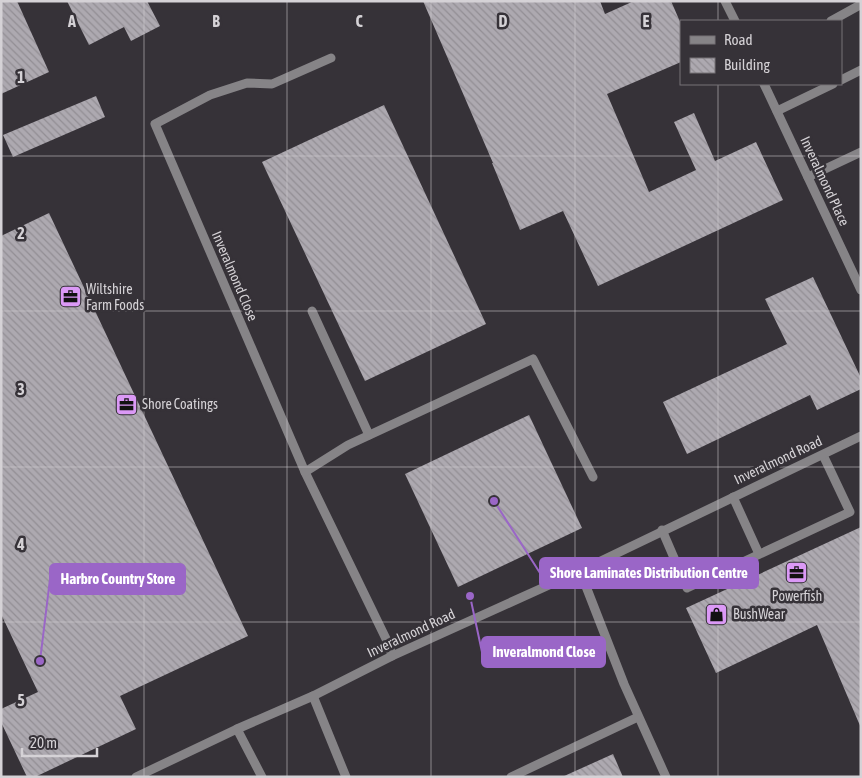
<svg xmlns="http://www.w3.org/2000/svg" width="862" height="778" viewBox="0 0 862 778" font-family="'Asap Condensed',sans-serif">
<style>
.building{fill:url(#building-back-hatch)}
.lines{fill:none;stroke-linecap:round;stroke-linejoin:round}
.minor{stroke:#868487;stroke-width:9}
.grid{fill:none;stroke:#d5d2d6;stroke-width:1;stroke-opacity:0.55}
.labels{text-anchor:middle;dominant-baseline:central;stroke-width:5;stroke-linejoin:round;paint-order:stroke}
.street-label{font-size:14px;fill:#d5d2d6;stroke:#363238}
.poi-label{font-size:14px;fill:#d5d2d6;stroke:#363238;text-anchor:start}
.grid-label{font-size:16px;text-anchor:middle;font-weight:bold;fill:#d5d2d6;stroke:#363238;stroke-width:5;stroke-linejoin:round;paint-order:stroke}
.leader{fill:none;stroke:#9a66c7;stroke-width:2}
.callout-dot{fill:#9a66c7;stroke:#363238;stroke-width:2}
.callout{fill:#9a66c7;stroke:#9a66c7;stroke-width:2}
.callout-label{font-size:15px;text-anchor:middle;font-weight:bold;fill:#fff}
</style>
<defs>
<pattern id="building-back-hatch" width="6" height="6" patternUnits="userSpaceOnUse" patternTransform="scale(1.25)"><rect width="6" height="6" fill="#ada9b0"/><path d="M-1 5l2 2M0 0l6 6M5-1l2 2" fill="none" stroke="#928e94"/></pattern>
</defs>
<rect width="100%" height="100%" fill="#363238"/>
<g class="building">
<path d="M 1,1 L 17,1 L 49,72 L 1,94 Z"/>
<path d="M 67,1 L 147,1 L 160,26 L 131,41 L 124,27 L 89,45 Z"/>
<path d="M 423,1 L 600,1 L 605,14 L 634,1 L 671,1 L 681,24 L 681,62 L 607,94 L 649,192 L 696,170 L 674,122 L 694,113 L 715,161 L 756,142 L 783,200 L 598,286 L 563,211 L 520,230 L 492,163 L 493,163 Z"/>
<path d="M 96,96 L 105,117 L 13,157 L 3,135 Z"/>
<path d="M 384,105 L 486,324 L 365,381 L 262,162 Z"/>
<path d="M 49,213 L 248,636 L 120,696 L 136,729 L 35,777 L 27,777 L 1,722 L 1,709 L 38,692 L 1,614 L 1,236 Z"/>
<path d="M 813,277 L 861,378 L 861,389 L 817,410 L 810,395 L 687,454 L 663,402 L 787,344 L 765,299 Z"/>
<path d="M 529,415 L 582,528 L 458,587 L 405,474 Z"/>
<path d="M 861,527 L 861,728 L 817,625 L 716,673 L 686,608 Z"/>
<path d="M 613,754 L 623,777 L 562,777 Z"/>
</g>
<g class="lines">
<g class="minor">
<path d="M 725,1 L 735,21"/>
<path d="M 831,21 L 860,5"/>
<path d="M 331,58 L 272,84 L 247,83 L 210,95 L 155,124 L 305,472 L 389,645 L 392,656"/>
<path d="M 841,80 L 861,70"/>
<path d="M 764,84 L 861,290"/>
<path d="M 777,111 L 833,84"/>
<path d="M 808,177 L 861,152"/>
<path d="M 312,311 L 369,435"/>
<path d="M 305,472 L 348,445 L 533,359 L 593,477"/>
<path d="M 733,497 L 759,554"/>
<path d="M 662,530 L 687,588 L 850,512 L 823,455"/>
<path d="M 580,571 L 624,684 L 666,777"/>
<path d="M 313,696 L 346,777"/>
<path d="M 237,729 L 262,777"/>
<path d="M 136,777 L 237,729 L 313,696 L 392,656 L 580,571 L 861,436"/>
<path d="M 511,777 L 638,717"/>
</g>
</g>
<path class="grid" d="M 144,1 L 144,777M 287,1 L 287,777M 431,1 L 431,777M 575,1 L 575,777M 718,1 L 718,21M 718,84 L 718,777M 1,156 L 861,156M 1,311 L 861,311M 1,467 L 861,467M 1,622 L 861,622"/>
<defs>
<symbol id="office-square" viewBox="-11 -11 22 22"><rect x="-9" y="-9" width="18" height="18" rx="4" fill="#db99f6" stroke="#363238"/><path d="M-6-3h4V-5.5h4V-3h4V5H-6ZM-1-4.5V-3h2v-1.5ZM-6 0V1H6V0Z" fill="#111"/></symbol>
<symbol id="shop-square" viewBox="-11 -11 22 22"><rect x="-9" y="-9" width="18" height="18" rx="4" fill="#db99f6" stroke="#363238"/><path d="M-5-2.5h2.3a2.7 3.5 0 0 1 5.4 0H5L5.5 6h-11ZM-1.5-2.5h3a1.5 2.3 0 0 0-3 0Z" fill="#111"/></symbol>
</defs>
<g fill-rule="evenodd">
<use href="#office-square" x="58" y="284" width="25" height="25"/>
<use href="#office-square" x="114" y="392" width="25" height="25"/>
<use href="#office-square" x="784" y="560" width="25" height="25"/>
<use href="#shop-square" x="704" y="602" width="25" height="25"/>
</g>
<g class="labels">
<g class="street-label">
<text transform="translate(825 181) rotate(65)">Inveralmond Place</text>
<text transform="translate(235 276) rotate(67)">Inveralmond Close</text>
<text transform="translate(778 460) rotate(-25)">Inveralmond Road</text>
<text transform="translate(411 633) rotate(-25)">Inveralmond Road</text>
</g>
<g class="poi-label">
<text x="86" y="289">Wiltshire<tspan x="86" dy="16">Farm Foods</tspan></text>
<text x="142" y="404">Shore Coatings</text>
<text x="797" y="596" text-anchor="middle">Powerfish</text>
<text x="733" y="614">BushWear</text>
</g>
</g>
<g class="grid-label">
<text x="72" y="27">A</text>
<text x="216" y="27">B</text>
<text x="359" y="27">C</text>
<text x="503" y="27">D</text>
<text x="646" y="27">E</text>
<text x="21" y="83">1</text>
<text x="21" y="239">2</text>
<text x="21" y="395">3</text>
<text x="21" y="550">4</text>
<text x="21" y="706">5</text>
</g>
<path class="leader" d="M494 501L540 573M40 661L50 579M470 596L482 652"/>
<g class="callout-dot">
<circle cx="494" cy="501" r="5"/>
<circle cx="40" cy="661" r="5"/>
<circle cx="470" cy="596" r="5"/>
</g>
<g class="callout">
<rect x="540" y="558" width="218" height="30" rx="5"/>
<rect x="50" y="564" width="135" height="30" rx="5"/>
<rect x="482" y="637" width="123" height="30" rx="5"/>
</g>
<g class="callout-label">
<text x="649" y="578">Shore Laminates Distribution Centre</text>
<text x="118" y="584">Harbro Country Store</text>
<text x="544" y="657">Inveralmond Close</text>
</g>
<rect width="862" height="778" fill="none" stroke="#d5d2d6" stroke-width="5"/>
<rect x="680" y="20" width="162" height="65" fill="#363238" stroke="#767277"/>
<rect x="690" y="36" width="25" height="8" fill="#868487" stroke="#767277"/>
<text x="724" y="45" font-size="15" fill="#d5d2d6">Road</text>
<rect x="690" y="58" width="25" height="15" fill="url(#building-back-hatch)" stroke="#767277"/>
<text x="724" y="70" font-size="15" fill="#d5d2d6">Building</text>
<path d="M22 748v8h75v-8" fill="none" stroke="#d5d2d6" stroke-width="2.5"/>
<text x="30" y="748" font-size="15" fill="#d5d2d6" stroke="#363238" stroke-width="4" paint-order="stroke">20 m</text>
</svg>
